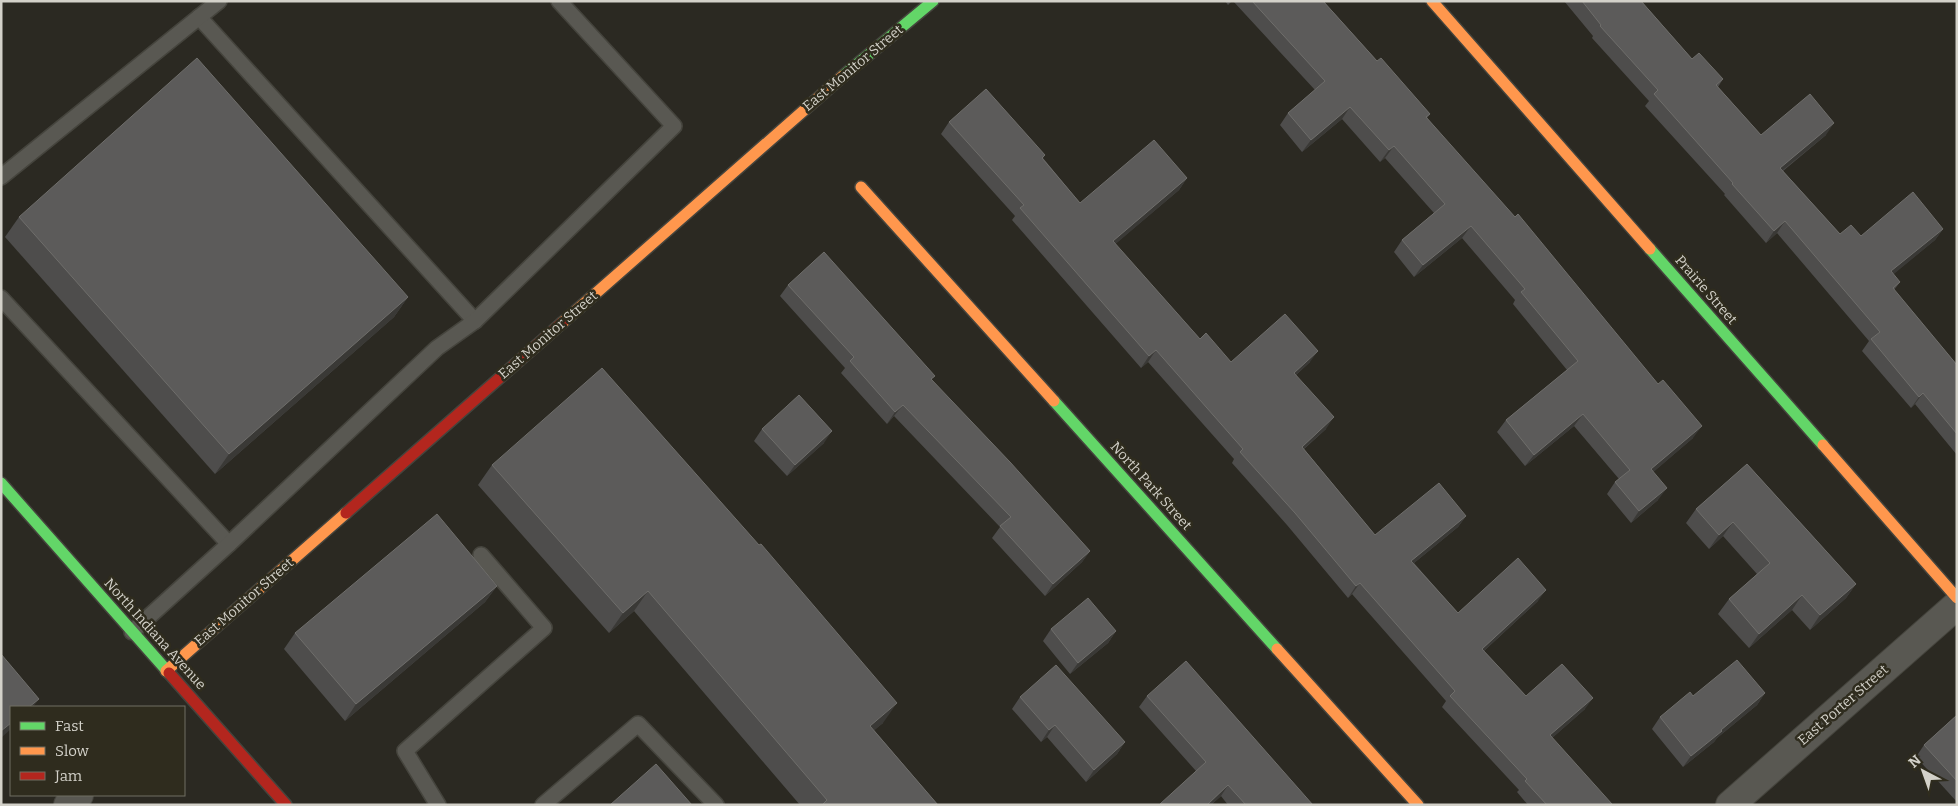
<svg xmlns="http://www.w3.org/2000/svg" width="1958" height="806" viewBox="0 0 1958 806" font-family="Bitter,serif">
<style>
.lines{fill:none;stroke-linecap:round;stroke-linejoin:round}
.lane-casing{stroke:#45443d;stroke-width:18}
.street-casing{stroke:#45443d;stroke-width:30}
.fast-casing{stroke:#45443d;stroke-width:14}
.slow-casing{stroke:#45443d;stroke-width:14}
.jam-casing{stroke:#45443d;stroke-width:14}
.lane{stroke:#595852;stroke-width:15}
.street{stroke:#595852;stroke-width:28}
.fast{stroke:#63d668;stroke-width:11}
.slow{stroke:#ff974d;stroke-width:11}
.jam{stroke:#b3261e;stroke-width:11}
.wall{fill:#4e4d4c}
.shaded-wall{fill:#3a3936}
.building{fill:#5c5b5a;stroke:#6f6e6b}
.labels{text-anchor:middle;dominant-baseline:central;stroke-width:5;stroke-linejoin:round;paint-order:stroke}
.street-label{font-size:14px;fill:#d3d1c9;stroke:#2f2c1e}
</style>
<rect width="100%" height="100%" fill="#2b2922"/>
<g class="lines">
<defs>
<g id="lane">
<path d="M 199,17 L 475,321"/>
<path d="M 1,177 L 219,1"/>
<path d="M 1,298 L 229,544"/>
<path d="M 132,632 L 229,544 L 437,348 L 475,321 L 674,126 L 559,1"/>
<path d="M 438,805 L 405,751 L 544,628 L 481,555"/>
<path d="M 543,805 L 638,724 L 716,805"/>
</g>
<g id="street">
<path d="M 68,805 L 79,795"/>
<path d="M 1730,805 L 1957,605"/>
</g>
<g id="fast">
<path d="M 843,76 L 933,1"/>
<path d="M 1650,249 L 1823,445"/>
<path d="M 1054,401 L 1277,649"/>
<path d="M 1,483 L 169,673"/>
</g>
<g id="slow">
<path d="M 1432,1 L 1650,249"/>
<path d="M 861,187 L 1054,401"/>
<path d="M 562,323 L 843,76"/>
<path d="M 1823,445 L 1957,598"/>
<path d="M 1277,649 L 1418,805"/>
<path d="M 166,671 L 346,513"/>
</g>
<g id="jam">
<path d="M 346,513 L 562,323"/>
<path d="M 169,673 L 286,805"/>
</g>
</defs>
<use href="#lane" class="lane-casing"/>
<use href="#street" class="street-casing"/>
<use href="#fast" class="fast-casing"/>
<use href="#slow" class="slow-casing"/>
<use href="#jam" class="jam-casing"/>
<use href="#lane" class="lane"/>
<use href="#street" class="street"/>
<use href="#fast" class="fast"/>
<use href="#slow" class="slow"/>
<use href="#jam" class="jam"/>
</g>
<g class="wall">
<path d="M 1225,1 L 1232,1 L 1228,5 Z"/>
<path d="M 1233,1 L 1323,1 L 1377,61 L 1430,114 L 1427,118 L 1693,438 L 1653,472 L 1658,500 L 1631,523 L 1607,494 L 1615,482 L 1619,479 L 1574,426 L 1525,466 L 1497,432 L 1506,420 L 1567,370 L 1513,304 L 1515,300 L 1462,238 L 1414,277 L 1394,252 L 1402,240 L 1434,213 L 1385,158 L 1380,162 L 1342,119 L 1302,152 L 1280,125 L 1288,113 L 1315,90 Z"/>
<path d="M 1564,1 L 1641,1 L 1692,59 L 1723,79 L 1718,87 L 1761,135 L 1826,135 L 1783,171 L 1840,234 L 1861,236 L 1943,229 L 1935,240 L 1893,274 L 1900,282 L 1894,290 L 1957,365 L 1957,455 L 1915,404 L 1911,408 L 1862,351 L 1869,341 L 1777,233 L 1766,243 L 1724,195 L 1725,194 L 1645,106 L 1649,101 L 1592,38 L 1593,36 Z"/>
<path d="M 949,122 L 1045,155 L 1043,158 L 1080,203 L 1187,178 L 1179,190 L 1115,244 L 1200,339 L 1231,362 L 1310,362 L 1296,375 L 1326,429 L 1304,449 L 1375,535 L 1466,516 L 1458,527 L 1414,563 L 1458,613 L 1538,601 L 1484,651 L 1526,696 L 1585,709 L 1552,738 L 1611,805 L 1528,805 L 1517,792 L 1519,790 L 1442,707 L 1446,701 L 1352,594 L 1348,598 L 1287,525 L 1232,463 L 1234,459 L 1148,362 L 1141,368 L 1012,220 L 1015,216 L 941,134 Z"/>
<path d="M 19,217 L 408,297 L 394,317 L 215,474 L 5,237 Z"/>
<path d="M 788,285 L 935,376 L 931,380 L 1090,551 L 1082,562 L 1045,596 L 992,538 L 1000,527 L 894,416 L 887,424 L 841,373 L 845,368 L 780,296 Z"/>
<path d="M 762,429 L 824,443 L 787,476 L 754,441 Z"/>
<path d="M 1747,464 L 1856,584 L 1846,598 L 1810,630 L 1792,610 L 1749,648 L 1718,614 L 1729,599 L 1757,574 L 1723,536 L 1709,549 L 1686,523 L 1696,509 Z"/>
<path d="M 492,465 L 883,723 L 874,730 L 938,805 L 800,805 L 634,611 L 609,633 L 478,485 Z"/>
<path d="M 497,586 L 485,602 L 345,721 L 284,649 L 295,633 Z"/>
<path d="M 1051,629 L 1116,631 L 1108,643 L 1070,674 L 1043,641 Z"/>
<path d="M 1765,693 L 1757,705 L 1717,738 L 1714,742 L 1683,767 L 1652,729 L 1660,717 L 1693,696 Z"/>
<path d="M 1147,696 L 1313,805 L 1228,805 L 1221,796 L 1211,805 L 1160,805 L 1196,771 L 1139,707 Z"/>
<path d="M 1020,697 L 1125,742 L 1117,754 L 1086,782 L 1047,737 L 1041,742 L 1012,709 Z"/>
<path d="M 1957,715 L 1957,802 L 1916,757 L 1924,745 Z"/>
</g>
<g class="shaded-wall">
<path d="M 1350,107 L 1342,119 L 1302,152 L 1311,140 Z"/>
<path d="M 1834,123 L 1826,135 L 1772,179 L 1780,168 Z"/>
<path d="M 1394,146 L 1385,158 L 1380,162 L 1389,150 Z"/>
<path d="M 1187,178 L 1179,190 L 1105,253 L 1113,241 Z"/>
<path d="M 1785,221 L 1777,233 L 1766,243 L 1774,231 Z"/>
<path d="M 1471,226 L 1462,238 L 1414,277 L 1423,265 Z"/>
<path d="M 1943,229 L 1935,240 L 1883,283 L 1891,271 Z"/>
<path d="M 408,297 L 394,317 L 215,474 L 229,454 Z"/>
<path d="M 1156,350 L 1148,362 L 1141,368 L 1149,356 Z"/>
<path d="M 1318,351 L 1310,362 L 1286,384 L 1294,373 Z"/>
<path d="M 1923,393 L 1915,404 L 1911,408 L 1919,397 Z"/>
<path d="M 903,405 L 894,416 L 887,424 L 895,412 Z"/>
<path d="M 1583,414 L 1574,426 L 1525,466 L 1534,455 Z"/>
<path d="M 1334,417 L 1326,429 L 1293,458 L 1302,447 Z"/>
<path d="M 1702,426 L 1693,438 L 1643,481 L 1651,469 Z"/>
<path d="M 832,431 L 824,443 L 787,476 L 795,465 Z"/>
<path d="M 1667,488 L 1658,500 L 1631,523 L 1639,511 Z"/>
<path d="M 1466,516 L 1458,527 L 1403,572 L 1411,561 Z"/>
<path d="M 1733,522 L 1723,536 L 1709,549 L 1719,535 Z"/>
<path d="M 1090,551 L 1082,562 L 1045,596 L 1053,584 Z"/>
<path d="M 1360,583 L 1352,594 L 1348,598 L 1356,586 Z"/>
<path d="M 1856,584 L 1846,598 L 1810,630 L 1820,615 Z"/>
<path d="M 497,586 L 485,602 L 345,721 L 356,704 Z"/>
<path d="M 1546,590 L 1538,601 L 1474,660 L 1482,649 Z"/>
<path d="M 648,591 L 634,611 L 609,633 L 623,613 Z"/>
<path d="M 1802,595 L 1792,610 L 1749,648 L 1759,634 Z"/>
<path d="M 1116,631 L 1108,643 L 1070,674 L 1078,663 Z"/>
<path d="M 1765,693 L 1757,705 L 1717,738 L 1714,742 L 1683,767 L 1691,756 L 1721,730 Z"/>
<path d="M 1593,698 L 1585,709 L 1542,747 L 1550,735 Z"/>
<path d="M 39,699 L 33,707 L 29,707 Z"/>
<path d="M 897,703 L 883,723 L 856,746 L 870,726 Z"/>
<path d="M 11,723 L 11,729 L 1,738 L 1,731 Z"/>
<path d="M 1055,725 L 1047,737 L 1041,742 L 1049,730 Z"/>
<path d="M 1125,742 L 1117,754 L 1086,782 L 1094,770 Z"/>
<path d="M 1228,785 L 1221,796 L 1211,805 L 1207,805 Z"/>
</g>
<g class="building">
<path d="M 1252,1 L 1323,1 L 1377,61 L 1381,58 L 1430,114 L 1426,117 L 1515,217 L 1518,214 L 1658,384 L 1663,380 L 1702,426 L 1651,469 L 1667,488 L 1639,511 L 1615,482 L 1630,470 L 1583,414 L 1534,455 L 1506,420 L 1578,361 L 1521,292 L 1525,289 L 1471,226 L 1423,265 L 1402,240 L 1445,204 L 1394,146 L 1389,150 L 1350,107 L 1311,140 L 1288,113 L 1325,81 Z"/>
<path d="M 1582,1 L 1641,1 L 1692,59 L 1699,53 L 1723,79 L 1716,85 L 1761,135 L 1810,94 L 1834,123 L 1780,168 L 1840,234 L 1851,225 L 1861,236 L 1913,192 L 1943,229 L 1891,271 L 1900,282 L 1893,288 L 1957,365 L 1957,434 L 1923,393 L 1919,397 L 1871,339 L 1880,332 L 1785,221 L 1774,231 L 1732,184 L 1733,183 L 1654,94 L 1658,90 L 1600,26 L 1601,25 Z"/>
<path d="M 197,58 L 408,297 L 229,454 L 19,217 Z"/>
<path d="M 986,89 L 1045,155 L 1042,158 L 1080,203 L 1154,140 L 1187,178 L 1113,241 L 1200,339 L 1206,333 L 1231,362 L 1285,314 L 1318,351 L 1294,373 L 1334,417 L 1302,447 L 1375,535 L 1439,483 L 1466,516 L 1411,561 L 1458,613 L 1518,558 L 1546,590 L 1482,649 L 1526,696 L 1562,664 L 1593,698 L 1550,735 L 1612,804 L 1611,805 L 1547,805 L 1525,781 L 1527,779 L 1450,696 L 1455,691 L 1360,583 L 1356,586 L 1295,513 L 1240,452 L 1243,449 L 1156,350 L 1149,356 L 1020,208 L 1024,205 L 949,122 Z"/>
<path d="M 824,252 L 935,376 L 931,379 L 1010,462 L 1090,551 L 1053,584 L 1000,526 L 1011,517 L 903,405 L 895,412 L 850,361 L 854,357 L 788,285 Z"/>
<path d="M 602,368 L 759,545 L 761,544 L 897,703 L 870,726 L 938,805 L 822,805 L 827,800 L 648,591 L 623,613 L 492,465 Z"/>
<path d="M 799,395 L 832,431 L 795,465 L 762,429 Z"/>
<path d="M 1747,464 L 1856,584 L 1820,615 L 1802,595 L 1759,634 L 1729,599 L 1770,563 L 1733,522 L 1719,535 L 1696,509 Z"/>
<path d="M 437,514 L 497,586 L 356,704 L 295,633 Z"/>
<path d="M 1088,598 L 1116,631 L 1078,663 L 1051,629 Z"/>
<path d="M 1,654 L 39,699 L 29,707 L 11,707 L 11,723 L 1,731 Z"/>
<path d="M 1737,660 L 1765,693 L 1721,730 L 1722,731 L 1691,756 L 1660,717 L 1690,692 L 1693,696 Z"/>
<path d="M 1186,661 L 1313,805 L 1246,805 L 1228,785 L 1207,805 L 1160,804 L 1206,762 L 1147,696 Z"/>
<path d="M 1056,665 L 1125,742 L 1094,770 L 1055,725 L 1049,730 L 1020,697 Z"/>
<path d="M 1957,715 L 1957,781 L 1924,745 Z"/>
<path d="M 656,764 L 692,805 L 610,805 Z"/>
</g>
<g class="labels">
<g class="street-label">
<text transform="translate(853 68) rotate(-40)">East Monitor Street</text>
<text transform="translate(1706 290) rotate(49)">Prairie Street</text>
<text transform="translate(548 335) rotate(-41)">East Monitor Street</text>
<text transform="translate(1151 486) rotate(48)">North Park Street</text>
<text transform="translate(244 602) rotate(-41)">East Monitor Street</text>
<text transform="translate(155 634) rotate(48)">North Indiana Avenue</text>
<text transform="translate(1843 705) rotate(-41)">East Porter Street</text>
</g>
</g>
<rect width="1958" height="806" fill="none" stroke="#d3d1c9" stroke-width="5"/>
<rect x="10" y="706" width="175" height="90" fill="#2f2c1e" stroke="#716e62"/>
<rect x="20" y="722" width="25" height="8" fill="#63d668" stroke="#716e62"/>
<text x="55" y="731" font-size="15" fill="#d3d1c9">Fast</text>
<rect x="20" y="747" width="25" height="8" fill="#ff974d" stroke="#716e62"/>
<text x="55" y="756" font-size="15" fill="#d3d1c9">Slow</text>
<rect x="20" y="772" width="25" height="8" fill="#b3261e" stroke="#716e62"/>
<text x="55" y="781" font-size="15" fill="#d3d1c9">Jam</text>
<g transform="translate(1923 771) rotate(319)" stroke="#2f2c1e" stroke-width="4" paint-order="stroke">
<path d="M0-4L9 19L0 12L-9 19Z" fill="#d3d1c9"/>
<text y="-8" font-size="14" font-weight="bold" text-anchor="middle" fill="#d3d1c9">N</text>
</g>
</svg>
